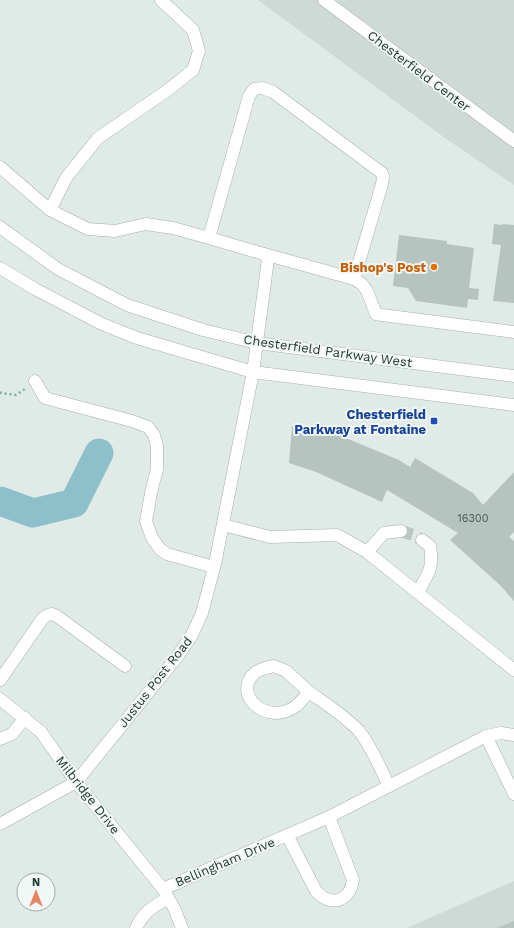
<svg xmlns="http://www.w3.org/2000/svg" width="514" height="928" viewBox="0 0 514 928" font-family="'Work Sans',sans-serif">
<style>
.built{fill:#cfd9d5}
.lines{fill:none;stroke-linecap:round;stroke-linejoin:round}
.river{stroke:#8dc0ca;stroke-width:29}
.building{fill:#b6c4bf}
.minor-tunnel{stroke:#bac7c2;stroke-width:12;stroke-dasharray:12 6;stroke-linecap:butt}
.minor-casing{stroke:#a4b1ad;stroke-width:13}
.path{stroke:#84ab9f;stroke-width:2.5;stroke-dasharray:2 3;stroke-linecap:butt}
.minor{stroke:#fff;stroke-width:12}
.food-dot{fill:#e8710a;stroke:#f1f7f4;stroke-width:1.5}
.transit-dot{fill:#1a4fb4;stroke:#f1f7f4;stroke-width:1.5}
.labels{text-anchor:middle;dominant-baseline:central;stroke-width:4;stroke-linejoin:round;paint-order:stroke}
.number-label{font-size:11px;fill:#485c56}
.street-label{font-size:13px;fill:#233933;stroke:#f1f7f4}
.food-label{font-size:13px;font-weight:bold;fill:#c56008;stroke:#f1f7f4;text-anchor:end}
.transit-label{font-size:13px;font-weight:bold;fill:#164399;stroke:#f1f7f4;text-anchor:end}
</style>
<rect width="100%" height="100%" fill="#e0eae6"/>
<g class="built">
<path d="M 258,0 L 514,0 L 514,185 L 445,138 Z"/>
<path d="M 514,881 L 514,928 L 407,928 Z"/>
</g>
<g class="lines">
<path class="river" d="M 0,501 L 33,513 L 74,503 L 99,453"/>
</g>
<g class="building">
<path d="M 494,224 L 502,225 L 503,224 L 514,225 L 514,303 L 493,301 L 501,245 L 492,244 Z"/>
<path d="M 399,235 L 447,241 L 447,244 L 474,248 L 469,288 L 479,289 L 478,300 L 468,299 L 467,308 L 416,301 L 408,288 L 393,286 Z"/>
<path d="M 292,426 L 336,434 L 399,460 L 410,467 L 415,458 L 473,493 L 483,505 L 514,472 L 514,532 L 509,537 L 514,541 L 514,601 L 501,586 L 450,540 L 458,533 L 387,490 L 382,502 L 316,472 L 289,463 Z"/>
<path d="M 514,921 L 514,928 L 497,928 Z"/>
</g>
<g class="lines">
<path class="minor-tunnel" d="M 401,531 L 413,535 L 422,540"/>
<defs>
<g id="minor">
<path d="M 161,0 L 193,30 L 199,51 L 193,70 L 168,90 L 98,138 L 66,178 L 50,210 L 88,229 L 115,231 L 146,224 L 173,228 L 209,238"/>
<path d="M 324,0 L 514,141"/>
<path d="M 0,167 L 50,210"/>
<path d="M 0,227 L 58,269 L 127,305 L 203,330 L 257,343 L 514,376"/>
<path d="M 264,254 L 354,279 L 362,284 L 367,291 L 376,314 L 382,315 L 514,332"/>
<path d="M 0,268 L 35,289 L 102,324 L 137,338 L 253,372 L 514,405"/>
<path d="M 35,381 L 45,398 L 132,421 L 148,427 L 154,435 L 157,446 L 157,469 L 151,493 L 146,521 L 152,538 L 160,549 L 167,554 L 214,567"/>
<path d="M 223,525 L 270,537 L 337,535 L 367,552 L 514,670"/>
<path d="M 367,552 L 384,533 L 401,531"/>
<path d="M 418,592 C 428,574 434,568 430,546 L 422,540"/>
<path d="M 274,666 L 286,671 L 309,692 C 305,696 301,702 296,706 C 266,728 230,692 256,672 C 261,669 268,667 274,666 Z"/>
<path d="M 0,680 L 43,618 C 49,613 52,613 58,617 L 125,666"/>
<path d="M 309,692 C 326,704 345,716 359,731 C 372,747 380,768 389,786"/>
<path d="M 0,699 L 41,732 L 76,782 L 163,889 L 174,908 L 182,928"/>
<path d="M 514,735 L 501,733 L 486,736 L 514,794"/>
<path d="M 0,739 L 12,734 L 25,718"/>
<path d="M 0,824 L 76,782 L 177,657 L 192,635 L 202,613 L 215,564 L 253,372 L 268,259 L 264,254 L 209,238 L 249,96 L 254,89 L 262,88 L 273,92 L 382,173 L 383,177 L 382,184 L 354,279"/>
<path d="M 287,835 L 316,891 C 331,908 350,901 353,880 L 329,817"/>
<path d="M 163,889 L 329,817 L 486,736"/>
<path d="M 136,928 C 144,911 153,907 168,898"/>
</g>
</defs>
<use href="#minor" class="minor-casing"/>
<path class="path" d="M 0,392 L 1,393 L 16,395 L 25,389"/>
<use href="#minor" class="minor"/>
</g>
<circle class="food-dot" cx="434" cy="267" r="4"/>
<rect class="transit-dot" x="430" y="417" width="8" height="8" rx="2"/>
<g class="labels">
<g class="number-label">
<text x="473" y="518">16300</text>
</g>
<g class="street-label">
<text transform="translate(419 71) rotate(37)">Chesterfield Center</text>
<text transform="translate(328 351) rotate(8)">Chesterfield Parkway West</text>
<text transform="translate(155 682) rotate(-52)">Justus Post Road</text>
<text transform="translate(88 795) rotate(52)">Milbridge Drive</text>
<text transform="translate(225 862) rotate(-23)">Bellingham Drive</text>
</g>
<g class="food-label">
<text x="426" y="267">Bishop's Post</text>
</g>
<g class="transit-label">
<text x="426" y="414">Chesterfield<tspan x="426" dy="15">Parkway at Fontaine</tspan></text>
</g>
</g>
<g transform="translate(36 892)"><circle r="19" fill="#f1f7f4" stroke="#9faba7"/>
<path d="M0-3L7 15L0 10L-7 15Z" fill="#e58563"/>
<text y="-6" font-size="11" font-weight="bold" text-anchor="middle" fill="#233933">N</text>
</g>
</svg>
